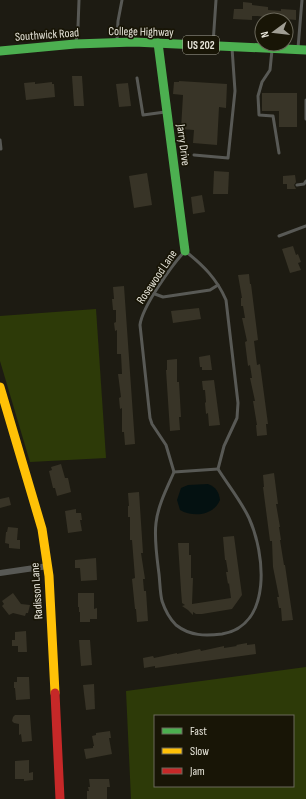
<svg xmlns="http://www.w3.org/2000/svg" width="306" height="799" viewBox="0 0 306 799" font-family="'Sofia Sans Condensed',sans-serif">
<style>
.green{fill:#2d3a08;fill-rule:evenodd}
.water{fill:#041111}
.building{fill:#383427}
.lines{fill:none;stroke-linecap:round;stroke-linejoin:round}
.lane{stroke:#585955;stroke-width:3}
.street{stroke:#585955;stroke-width:6}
.fast{stroke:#4caf50;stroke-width:9}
.slow{stroke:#ffc107;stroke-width:9}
.jam{stroke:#c62828;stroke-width:9}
.labels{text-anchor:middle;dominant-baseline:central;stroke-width:3.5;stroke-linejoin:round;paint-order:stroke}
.shield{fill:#181506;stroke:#a9a79a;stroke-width:1}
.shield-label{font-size:11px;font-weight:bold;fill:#e7e5da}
.street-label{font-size:12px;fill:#e7e5da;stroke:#181506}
</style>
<rect width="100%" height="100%" fill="#1d1b12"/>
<g class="green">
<path d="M 96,309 L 106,458 L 30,462 L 0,361 L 0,316 Z"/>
<path d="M 306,667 L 306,799 L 131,799 L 126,691 ZM 155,716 L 293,716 L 293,786 L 155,786 Z"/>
</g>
<path class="water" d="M 208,484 C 216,487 219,492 220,500 C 214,515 194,518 180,510 L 177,500 L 181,488 L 188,485 Z"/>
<g class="building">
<path d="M 243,2 L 252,3 L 252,5 L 268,7 L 268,10 L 281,11 L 281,9 L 296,10 L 296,20 L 257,16 L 252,16 L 252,20 L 233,19 L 234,9 L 243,9 Z"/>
<path d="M 72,76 L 82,76 L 84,106 L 74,106 Z"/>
<path d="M 179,81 L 227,84 L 226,108 L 219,107 L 217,145 L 193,143 L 194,130 L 181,129 L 183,95 L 173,94 L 174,82 L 179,82 Z"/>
<path d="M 35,82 L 35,84 L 52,82 L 52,84 L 54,84 L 55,97 L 26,100 L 24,83 Z"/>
<path d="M 128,83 L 131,106 L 119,107 L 116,84 Z"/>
<path d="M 262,93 L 297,93 L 297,127 L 279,127 L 279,111 L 262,111 Z"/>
<path d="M 214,171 L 229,172 L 228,194 L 213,194 Z"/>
<path d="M 147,173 L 152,205 L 134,208 L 129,176 Z"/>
<path d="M 295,175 L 296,182 L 294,185 L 296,189 L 287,189 L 287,184 L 283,184 L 283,176 Z"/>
<path d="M 202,195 L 205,212 L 193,214 L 191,197 Z"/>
<path d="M 293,246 L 296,255 L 298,254 L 301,262 L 298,263 L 301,270 L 290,273 L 282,249 Z"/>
<path d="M 249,274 L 250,284 L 251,284 L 258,340 L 254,341 L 257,365 L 260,364 L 268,424 L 266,424 L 267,435 L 257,436 L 256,425 L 257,425 L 253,401 L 255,401 L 250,378 L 252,378 L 250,365 L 248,366 L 245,342 L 247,341 L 242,318 L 245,318 L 243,306 L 241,306 L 241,298 L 242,298 L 238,275 Z"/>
<path d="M 124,286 L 135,444 L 125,445 L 124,432 L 122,432 L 122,408 L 120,409 L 119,398 L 121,397 L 118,374 L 122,374 L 121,354 L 117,354 L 117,330 L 115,331 L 114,323 L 116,322 L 116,310 L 113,310 L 112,299 L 114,299 L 113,287 Z"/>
<path d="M 199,308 L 201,319 L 173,323 L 171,311 Z"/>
<path d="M 210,355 L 212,370 L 202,370 L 202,367 L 200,367 L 199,357 Z"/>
<path d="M 177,359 L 177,382 L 179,382 L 181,417 L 179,417 L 180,430 L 170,431 L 166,370 L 167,370 L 167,360 Z"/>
<path d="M 214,380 L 220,425 L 209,426 L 208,413 L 206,414 L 205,403 L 206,402 L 205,390 L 203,390 L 202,381 Z"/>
<path d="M 61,464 L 65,478 L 68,478 L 71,492 L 57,496 L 55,488 L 53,488 L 49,471 L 52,470 L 51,467 Z"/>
<path d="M 274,473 L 278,504 L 276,504 L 280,527 L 279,527 L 281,540 L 280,540 L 284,565 L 285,565 L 293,620 L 282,621 L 281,608 L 279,608 L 277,597 L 279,597 L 273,567 L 272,541 L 270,541 L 263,487 L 264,487 L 263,475 Z"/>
<path d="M 139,492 L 143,553 L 141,553 L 145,579 L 143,579 L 144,591 L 146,591 L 148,621 L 137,622 L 136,609 L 135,609 L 132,579 L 135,578 L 132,540 L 130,540 L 130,517 L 128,517 L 128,506 L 129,506 L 128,493 Z"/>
<path d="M 9,497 L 11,505 L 0,508 L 0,499 Z"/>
<path d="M 76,509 L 76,513 L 81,513 L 82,520 L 80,520 L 82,531 L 68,533 L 65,511 Z"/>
<path d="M 8,527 L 18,528 L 17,540 L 20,540 L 20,549 L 9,548 L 9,544 L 5,543 L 6,532 L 7,532 Z"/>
<path d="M 234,536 L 242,595 L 232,609 L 202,614 L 196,614 L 193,612 L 193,615 L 188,610 L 182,606 L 185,605 L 182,603 L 181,590 L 178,543 L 189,543 L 189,555 L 191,555 L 191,578 L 193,578 L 192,604 L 231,598 L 229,583 L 228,584 L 226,572 L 228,572 L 226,560 L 225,560 L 223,537 Z"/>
<path d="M 96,558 L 97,580 L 81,581 L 80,568 L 75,568 L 75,560 Z"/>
<path d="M 13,593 L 21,604 L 30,605 L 28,613 L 26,613 L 25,616 L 13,613 L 9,615 L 2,606 L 4,604 L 2,601 Z"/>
<path d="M 78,593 L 94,593 L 94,609 L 97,608 L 97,619 L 90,619 L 90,622 L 80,622 L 80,612 L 79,612 L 79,607 L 78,607 Z"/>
<path d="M 26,631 L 27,652 L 18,652 L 18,646 L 12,646 L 12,640 L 15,640 L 15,632 Z"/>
<path d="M 79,640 L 90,640 L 92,665 L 81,666 Z"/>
<path d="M 247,643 L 247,645 L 255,644 L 256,654 L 155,668 L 155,666 L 144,668 L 143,658 L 153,656 L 154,658 L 177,653 L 177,654 L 200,649 L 201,651 L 224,646 L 224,648 L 237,646 L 236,645 Z"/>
<path d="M 17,677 L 29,677 L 30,699 L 16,700 L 15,688 L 14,688 L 14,682 L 17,682 Z"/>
<path d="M 94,684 L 95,709 L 86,710 L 83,685 Z"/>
<path d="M 15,715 L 30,715 L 32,741 L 22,742 L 21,734 L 19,735 L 19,724 L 14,723 L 12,721 L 13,717 Z"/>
<path d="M 110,731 L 111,738 L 109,738 L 112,754 L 86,759 L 84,749 L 93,748 L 93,746 L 94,746 L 92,736 L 96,735 L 96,733 Z"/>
<path d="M 29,760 L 29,773 L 33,772 L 33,780 L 24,781 L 24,779 L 15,779 L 15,761 Z"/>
<path d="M 89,779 L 109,779 L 110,787 L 107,787 L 107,799 L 87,799 L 87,791 L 89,791 L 88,787 L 90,787 Z"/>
</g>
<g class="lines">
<g class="lane">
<path d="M 117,40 L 118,21 L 122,0"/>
<path d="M 76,42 L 78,27 L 79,0"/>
<path d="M 213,44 L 216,0"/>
<path d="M 298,48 L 302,0"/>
<path d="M 272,50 L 270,70 L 262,82 L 258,96 L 259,115 L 273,116 L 279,153"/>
<path d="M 137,78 L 143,115 L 165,112"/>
<path d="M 306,100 L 306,119"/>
<path d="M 0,140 L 1,149"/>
<path d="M 194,155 L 228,158 L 235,91 L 232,48"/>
<path d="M 297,185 L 304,184 L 306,181"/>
<path d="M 279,236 L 306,226"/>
<path d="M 185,251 C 203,265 217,279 226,300 L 238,403 L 237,418 L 224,446 L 218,469 C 228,485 241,501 249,518 C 265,553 273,625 222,634 C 205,636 190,636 176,625 C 170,619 165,610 162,601 C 160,593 160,583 159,574 C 157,558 154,539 156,523 C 158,505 167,488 174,472 L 166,445 L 152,424 L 150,418 L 140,325 C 142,307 172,265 185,251 Z"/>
<path d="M 155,294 L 163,297 L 210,290 L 218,285"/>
<path d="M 174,472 L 218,469"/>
</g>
<path class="street" d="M 0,573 L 48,566"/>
<g class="fast">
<path d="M 158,43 L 185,251"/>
<path d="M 0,51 L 75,44 L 134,42 L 306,50"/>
</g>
<path class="slow" d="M 0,387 L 42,529 L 49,576 L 55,693"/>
<path class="jam" d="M 55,693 L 60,799"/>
</g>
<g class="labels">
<rect class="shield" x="183" y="36" width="36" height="18" rx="3"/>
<g class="shield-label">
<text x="201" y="45">US 202</text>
</g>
<g class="street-label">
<text transform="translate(141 32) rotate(1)">College Highway</text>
<text transform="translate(47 35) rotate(-4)">Southwick Road</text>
<text transform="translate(183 145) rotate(83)">Jarry Drive</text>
<text transform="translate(157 277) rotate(-56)">Rosewood Lane</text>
<text transform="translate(37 591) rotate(-94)">Radisson Lane</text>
</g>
</g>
<rect x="154" y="715" width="140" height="72" fill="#181506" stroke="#6b685b"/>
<rect x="162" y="728" width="20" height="6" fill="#4caf50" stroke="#6b685b"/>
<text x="190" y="735" font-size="12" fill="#e7e5da">Fast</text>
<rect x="162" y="748" width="20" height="6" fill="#ffc107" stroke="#6b685b"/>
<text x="190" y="755" font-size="12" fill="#e7e5da">Slow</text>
<rect x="162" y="768" width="20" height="6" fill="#c62828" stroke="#6b685b"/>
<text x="190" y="775" font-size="12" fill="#e7e5da">Jam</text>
<g transform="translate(274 32) rotate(255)"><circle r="19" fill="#181506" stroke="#6b685b"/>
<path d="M0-3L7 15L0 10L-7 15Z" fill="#a09e94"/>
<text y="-6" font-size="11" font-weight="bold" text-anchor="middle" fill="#e7e5da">N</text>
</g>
</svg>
